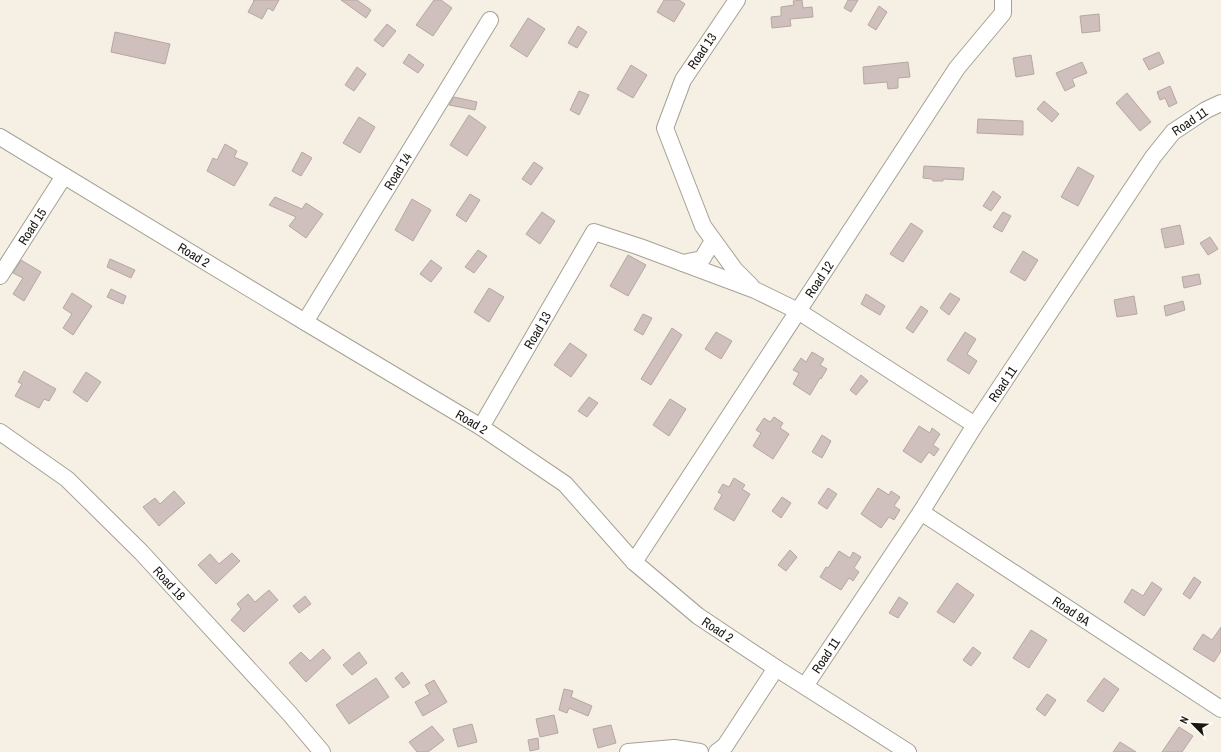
<svg xmlns="http://www.w3.org/2000/svg" width="1221" height="752" viewBox="0 0 1221 752" font-family="'Archivo Narrow',sans-serif">
<style>
.building{fill:#d0c0bd;stroke:#b6a7a4}
.lines{fill:none;stroke-linecap:round;stroke-linejoin:round}
.minor-casing{stroke:#a6a195;stroke-width:18}
.minor{stroke:#fff;stroke-width:16}
.labels{text-anchor:middle;dominant-baseline:central;stroke-width:4;stroke-linejoin:round;paint-order:stroke}
.street-label{font-size:13px;fill:#191712;stroke:#fefdfb}
</style>
<rect width="100%" height="100%" fill="#f5f0e3"/>
<g class="building">
<path d="M 253,0 L 279,0 L 273,11 L 268,8 L 262,19 L 248,12 L 254,1 Z"/>
<path d="M 341,0 L 357,0 L 371,10 L 366,18 Z"/>
<path d="M 434,0 L 441,0 L 452,8 L 433,36 L 416,25 Z"/>
<path d="M 664,0 L 679,0 L 685,4 L 674,22 L 657,12 Z"/>
<path d="M 802,0 L 803,8 L 812,7 L 813,17 L 790,19 L 791,26 L 772,28 L 771,17 L 781,16 L 781,7 L 794,5 L 793,1 Z"/>
<path d="M 848,0 L 858,0 L 851,12 L 844,8 Z"/>
<path d="M 879,6 L 887,12 L 876,30 L 868,25 Z"/>
<path d="M 1099,14 L 1100,31 L 1082,33 L 1080,16 Z"/>
<path d="M 528,18 L 545,29 L 527,57 L 510,46 Z"/>
<path d="M 387,24 L 396,31 L 383,47 L 374,40 Z"/>
<path d="M 578,26 L 587,32 L 577,48 L 568,43 Z"/>
<path d="M 115,32 L 170,44 L 165,64 L 111,52 Z"/>
<path d="M 1159,52 L 1164,63 L 1149,70 L 1143,59 Z"/>
<path d="M 409,54 L 424,65 L 418,73 L 403,63 Z"/>
<path d="M 1031,55 L 1034,74 L 1016,77 L 1013,58 Z"/>
<path d="M 908,62 L 910,77 L 898,78 L 898,88 L 888,89 L 887,82 L 864,84 L 863,67 Z"/>
<path d="M 1082,62 L 1087,73 L 1072,79 L 1075,86 L 1065,91 L 1056,73 Z"/>
<path d="M 631,65 L 647,75 L 633,98 L 617,89 Z"/>
<path d="M 357,67 L 366,74 L 354,91 L 345,85 Z"/>
<path d="M 1170,86 L 1177,103 L 1169,107 L 1165,98 L 1160,100 L 1157,92 Z"/>
<path d="M 579,91 L 589,95 L 579,115 L 570,110 Z"/>
<path d="M 1127,93 L 1151,122 L 1140,131 L 1116,103 Z"/>
<path d="M 454,97 L 477,102 L 475,110 L 449,105 Z"/>
<path d="M 1044,101 L 1059,114 L 1052,122 L 1037,109 Z"/>
<path d="M 469,115 L 486,127 L 467,156 L 450,145 Z"/>
<path d="M 359,117 L 375,127 L 360,153 L 343,143 Z"/>
<path d="M 978,119 L 1023,121 L 1023,135 L 977,133 Z"/>
<path d="M 225,144 L 237,151 L 234,157 L 248,163 L 234,186 L 207,171 L 213,158 L 217,160 Z"/>
<path d="M 302,152 L 312,158 L 301,176 L 292,171 Z"/>
<path d="M 534,162 L 543,168 L 531,185 L 522,179 Z"/>
<path d="M 924,166 L 964,168 L 963,180 L 943,179 L 943,181 L 933,181 L 932,179 L 923,178 Z"/>
<path d="M 1078,167 L 1094,176 L 1078,206 L 1061,197 Z"/>
<path d="M 993,191 L 1001,197 L 991,211 L 983,206 Z"/>
<path d="M 470,194 L 480,200 L 466,222 L 456,215 Z"/>
<path d="M 275,197 L 302,209 L 306,203 L 323,214 L 306,238 L 289,226 L 296,217 L 269,205 Z"/>
<path d="M 412,199 L 431,210 L 413,241 L 395,230 Z"/>
<path d="M 542,212 L 555,221 L 540,244 L 526,234 Z"/>
<path d="M 1003,212 L 1011,216 L 1002,232 L 993,227 Z"/>
<path d="M 911,223 L 923,231 L 903,262 L 890,254 Z"/>
<path d="M 1180,225 L 1184,244 L 1165,248 L 1161,229 Z"/>
<path d="M 1210,237 L 1218,249 L 1208,255 L 1200,243 Z"/>
<path d="M 478,250 L 487,256 L 474,273 L 465,267 Z"/>
<path d="M 1023,251 L 1038,260 L 1025,281 L 1010,272 Z"/>
<path d="M 628,255 L 646,265 L 628,296 L 610,286 Z"/>
<path d="M 110,259 L 135,270 L 131,278 L 107,267 Z"/>
<path d="M 21,260 L 41,272 L 24,301 L 13,294 L 23,278 L 13,273 Z"/>
<path d="M 431,260 L 442,268 L 431,282 L 420,274 Z"/>
<path d="M 1199,274 L 1201,284 L 1184,288 L 1182,277 Z"/>
<path d="M 489,288 L 504,297 L 489,322 L 474,312 Z"/>
<path d="M 111,289 L 126,296 L 123,304 L 107,297 Z"/>
<path d="M 72,293 L 92,306 L 73,335 L 63,328 L 72,314 L 63,308 Z"/>
<path d="M 950,293 L 960,299 L 949,315 L 940,308 Z"/>
<path d="M 866,294 L 885,306 L 880,315 L 861,304 Z"/>
<path d="M 1134,296 L 1137,314 L 1117,317 L 1114,300 Z"/>
<path d="M 1183,301 L 1185,310 L 1166,316 L 1164,306 Z"/>
<path d="M 921,306 L 928,311 L 913,333 L 906,328 Z"/>
<path d="M 643,314 L 652,318 L 643,335 L 634,330 Z"/>
<path d="M 672,328 L 682,335 L 651,385 L 641,379 Z"/>
<path d="M 716,332 L 732,341 L 721,359 L 705,349 Z"/>
<path d="M 965,332 L 976,339 L 967,354 L 977,361 L 969,374 L 947,360 Z"/>
<path d="M 570,343 L 587,355 L 571,377 L 554,365 Z"/>
<path d="M 812,352 L 824,359 L 820,365 L 827,369 L 821,379 L 820,378 L 810,395 L 793,384 L 799,373 L 793,370 L 801,358 L 806,362 Z"/>
<path d="M 24,371 L 56,389 L 49,401 L 44,399 L 39,408 L 15,396 L 22,384 L 18,382 Z"/>
<path d="M 86,372 L 101,382 L 87,402 L 73,392 Z"/>
<path d="M 861,375 L 868,381 L 856,395 L 850,390 Z"/>
<path d="M 589,397 L 598,403 L 587,417 L 578,411 Z"/>
<path d="M 670,399 L 686,409 L 669,436 L 653,425 Z"/>
<path d="M 774,417 L 783,423 L 780,428 L 789,434 L 773,459 L 753,446 L 761,433 L 756,430 L 764,418 L 770,422 Z"/>
<path d="M 919,426 L 930,433 L 932,428 L 940,434 L 933,445 L 939,449 L 934,456 L 929,452 L 921,463 L 903,451 Z"/>
<path d="M 822,435 L 831,441 L 822,458 L 812,452 Z"/>
<path d="M 734,478 L 745,485 L 742,489 L 750,494 L 734,521 L 714,509 L 722,495 L 718,492 L 723,484 L 729,487 Z"/>
<path d="M 828,488 L 837,494 L 827,509 L 818,503 Z"/>
<path d="M 878,488 L 889,495 L 891,491 L 900,497 L 894,506 L 900,510 L 894,520 L 889,517 L 881,528 L 861,514 Z"/>
<path d="M 174,491 L 185,503 L 159,526 L 143,507 L 155,498 L 160,504 Z"/>
<path d="M 782,497 L 791,503 L 781,518 L 772,511 Z"/>
<path d="M 790,550 L 797,557 L 786,571 L 778,565 Z"/>
<path d="M 839,551 L 850,558 L 853,552 L 861,557 L 854,568 L 859,572 L 853,581 L 849,578 L 841,590 L 820,577 L 826,567 L 828,568 Z"/>
<path d="M 232,553 L 240,561 L 216,584 L 198,565 L 210,554 L 219,564 Z"/>
<path d="M 1194,577 L 1201,582 L 1190,599 L 1183,594 Z"/>
<path d="M 1152,582 L 1162,589 L 1144,616 L 1124,602 L 1132,589 L 1143,596 Z"/>
<path d="M 957,583 L 974,595 L 954,623 L 937,612 Z"/>
<path d="M 269,590 L 278,600 L 251,625 L 244,632 L 231,620 L 241,609 L 237,604 L 248,594 L 255,602 Z"/>
<path d="M 305,596 L 311,604 L 299,613 L 293,606 Z"/>
<path d="M 899,597 L 908,603 L 898,618 L 889,613 Z"/>
<path d="M 1221,627 L 1221,651 L 1214,662 L 1193,649 L 1203,634 L 1212,640 Z"/>
<path d="M 1031,630 L 1047,640 L 1029,668 L 1013,658 Z"/>
<path d="M 973,647 L 981,653 L 971,666 L 963,660 Z"/>
<path d="M 323,649 L 331,658 L 306,682 L 289,663 L 301,652 L 310,661 Z"/>
<path d="M 359,652 L 367,663 L 352,675 L 343,665 Z"/>
<path d="M 402,672 L 410,683 L 403,688 L 395,678 Z"/>
<path d="M 376,678 L 389,697 L 349,724 L 336,705 Z"/>
<path d="M 1104,678 L 1119,689 L 1103,712 L 1087,701 Z"/>
<path d="M 434,680 L 447,702 L 423,716 L 415,702 L 430,694 L 425,685 Z"/>
<path d="M 564,689 L 573,691 L 571,697 L 592,706 L 588,716 L 569,708 L 567,713 L 559,710 Z"/>
<path d="M 1047,694 L 1056,700 L 1045,716 L 1036,709 Z"/>
<path d="M 554,715 L 558,733 L 540,737 L 536,719 Z"/>
<path d="M 472,724 L 477,742 L 458,747 L 453,729 Z"/>
<path d="M 611,725 L 616,743 L 598,748 L 593,729 Z"/>
<path d="M 432,726 L 444,740 L 428,752 L 417,752 L 409,742 Z"/>
<path d="M 1179,727 L 1193,736 L 1182,752 L 1162,752 Z"/>
<path d="M 538,738 L 539,749 L 530,751 L 528,740 Z"/>
<path d="M 1120,742 L 1136,752 L 1113,752 Z"/>
</g>
<g class="lines">
<defs>
<g id="minor">
<path d="M 737,0 L 683,80 L 665,128 L 703,226 L 735,270 L 751,286"/>
<path id="s1" d="M 0,137 L 305,322 L 481,427 L 565,484 L 634,562 L 698,616 L 776,668 L 908,752"/>
<path d="M 683,263 L 702,259 L 713,241"/>
<path id="s2" d="M 0,276 L 64,176"/>
<path id="s3" d="M 305,322 L 490,20"/>
<path id="s4" d="M 481,427 L 594,232 L 640,247 L 755,290 L 798,311 L 975,425"/>
<path id="s5" d="M 0,432 L 67,479 L 141,552 L 289,713 L 322,752"/>
<path id="s6" d="M 921,512 L 1221,709"/>
<path id="s7" d="M 634,562 L 957,68 L 1003,13 L 1003,0"/>
<path id="s8" d="M 805,686 L 921,512 L 975,425 L 1153,157 L 1173,132 L 1206,110 L 1221,103"/>
<path d="M 628,752 L 674,748 L 700,752"/>
<path d="M 717,752 L 725,746 L 776,668"/>
</g>
</defs>
<use href="#minor" class="minor-casing"/>
<use href="#minor" class="minor"/>
</g>
<g class="labels">
<g class="street-label">
<text transform="translate(702 51) rotate(-56)">Road 13</text>
<text stroke="none"><textPath href="#s8" startOffset="685">Road 11</textPath></text>
<text stroke="none"><textPath href="#s3" startOffset="177">Road 14</textPath></text>
<text stroke="none"><textPath href="#s2" startOffset="59">Road 15</textPath></text>
<text stroke="none"><textPath href="#s1" startOffset="227">Road 2</textPath></text>
<text stroke="none"><textPath href="#s7" startOffset="338">Road 12</textPath></text>
<text stroke="none"><textPath href="#s4" startOffset="112">Road 13</textPath></text>
<text stroke="none"><textPath href="#s8" startOffset="361">Road 11</textPath></text>
<text stroke="none"><textPath href="#s1" startOffset="551">Road 2</textPath></text>
<text stroke="none"><textPath href="#s5" startOffset="228">Road 18</textPath></text>
<text stroke="none"><textPath href="#s6" startOffset="180">Road 9A</textPath></text>
<text stroke="none"><textPath href="#s1" startOffset="875">Road 2</textPath></text>
<text stroke="none"><textPath href="#s8" startOffset="37">Road 11</textPath></text>
</g>
</g>
<g transform="translate(1193 724) rotate(294)" stroke="#fefdfb" stroke-width="3" paint-order="stroke">
<path d="M0-3L7 15L0 10L-7 15Z" fill="#191712"/>
<text y="-6" font-size="11" font-weight="bold" text-anchor="middle" fill="#191712">N</text>
</g>
</svg>
